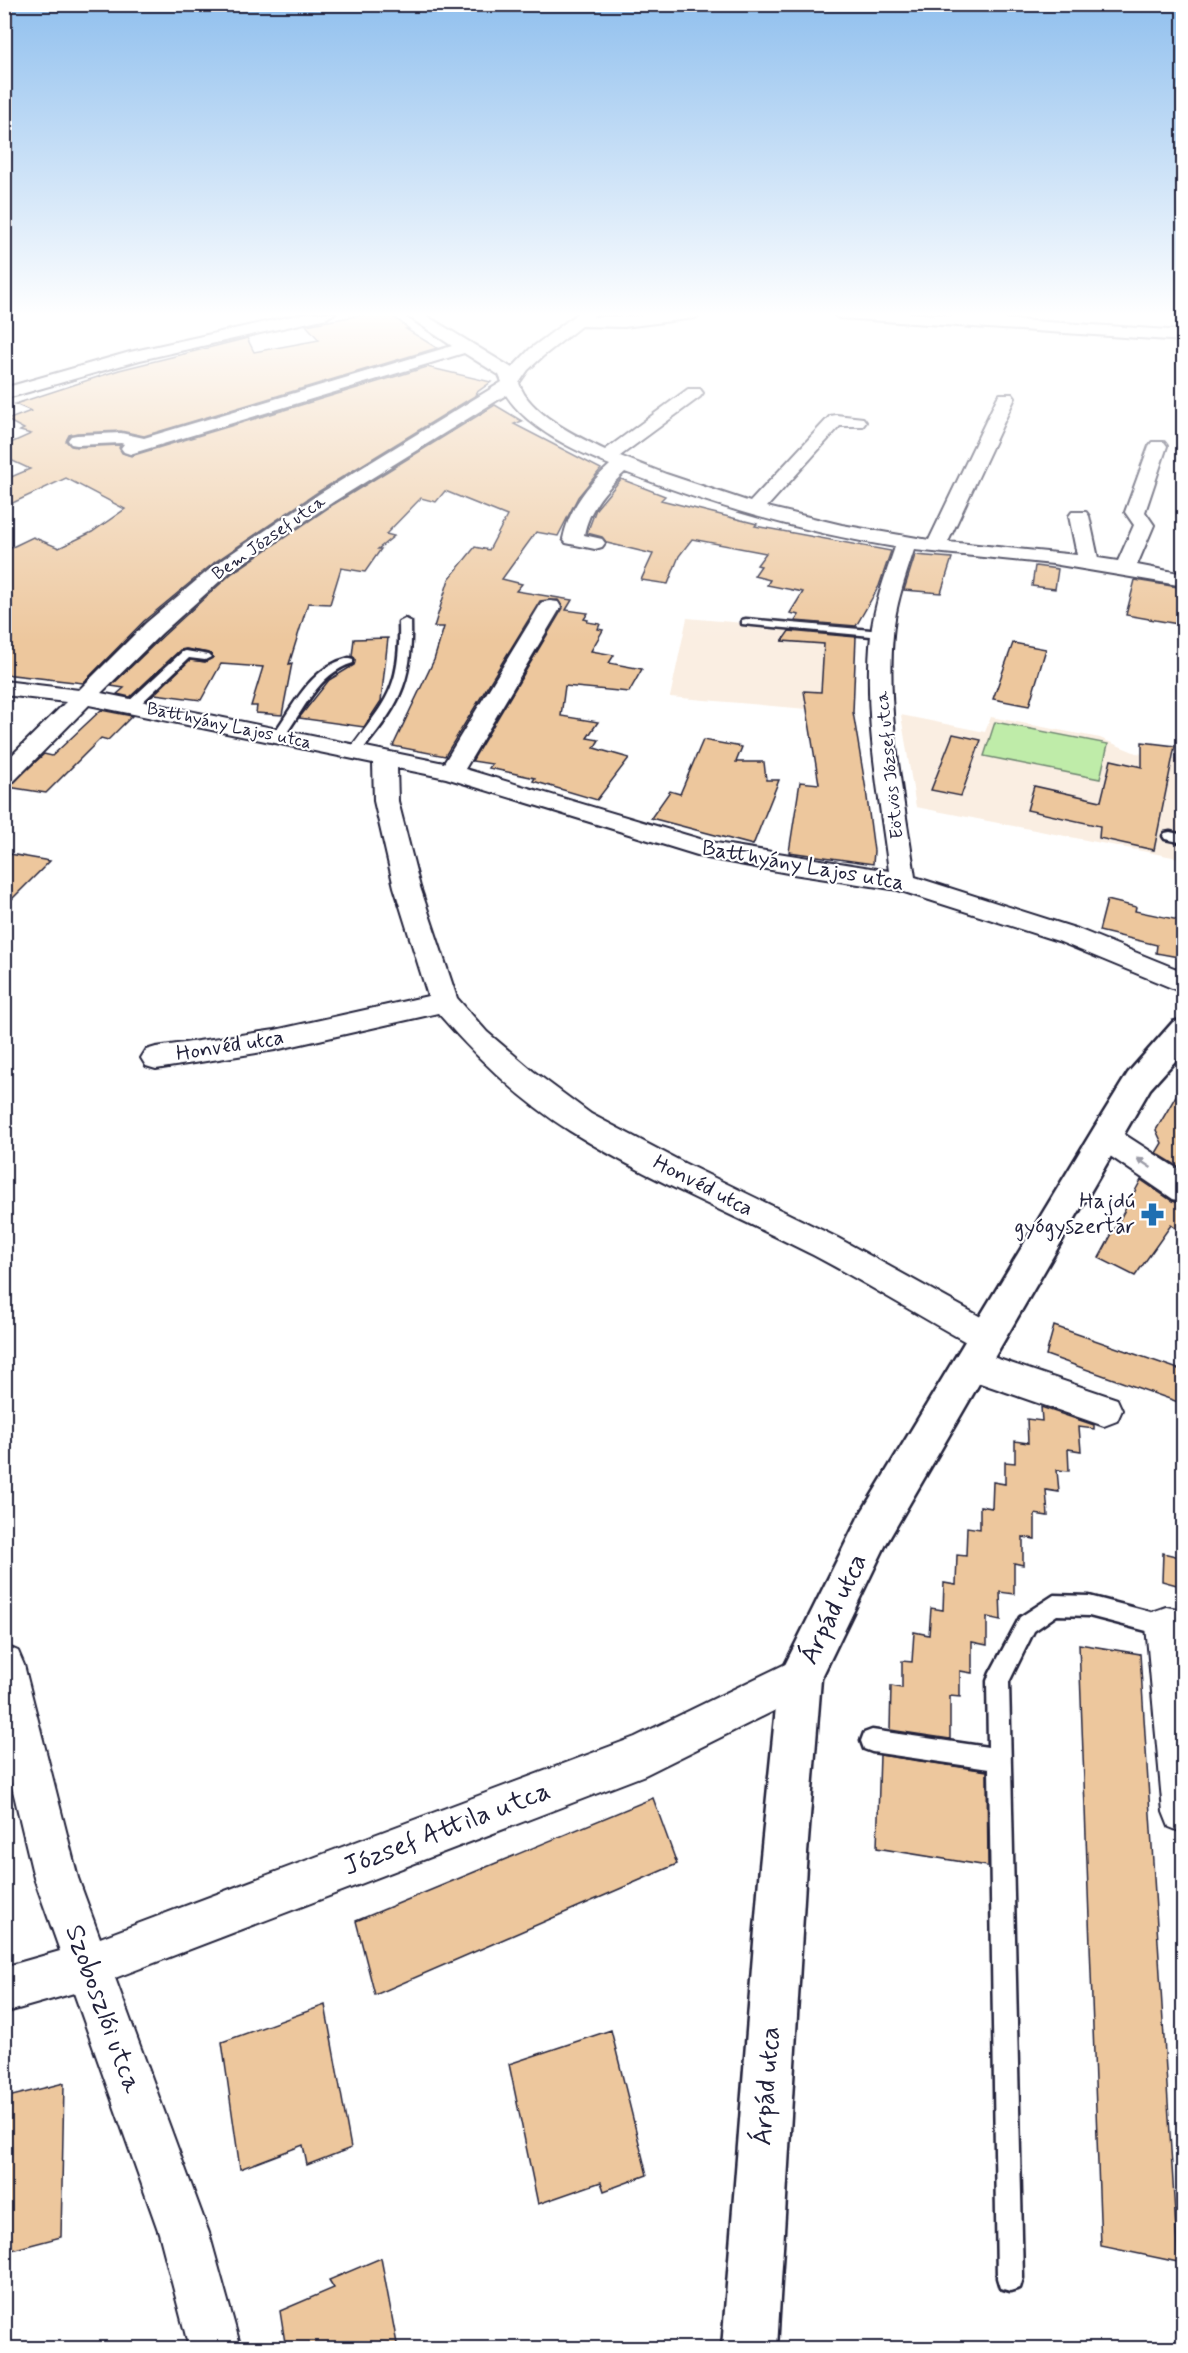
<svg xmlns="http://www.w3.org/2000/svg" width="1188" height="2353" viewBox="0 0 1188 2353" font-family="Mynerve,sans-serif">
<style>
.built{fill:#faeee2}
.green{fill:#bfeca9;stroke:#708772;stroke-width:1.5}
.building{fill:#edc79d;stroke:#22223b;stroke-width:1.5}
.lines{fill:none;stroke-linecap:round;stroke-linejoin:round}
.service-casing{stroke:#22223b;stroke-width:5}
.minor-casing{stroke:#22223b;stroke-width:4}
.tertiary-casing{stroke:#22223b;stroke-width:5}
.service{fill:#fff;fill-rule:evenodd}
.minor{fill:#fff;fill-rule:evenodd}
.tertiary{fill:#fff;fill-rule:evenodd}
.oneway{fill:#9c9ca7}
.labels{text-anchor:middle;dominant-baseline:central;stroke-width:4.5;stroke-linejoin:round;paint-order:stroke}
.far-street-label{font-size:18px;fill:#22223b;stroke:#fff}
.street-label{font-size:22px;fill:#22223b;stroke:#fff}
.poi-label{font-size:22px;fill:#22223b;stroke:#fff;text-anchor:end}
.near-street-label{font-size:27px;fill:#22223b;stroke:#fff}
</style>
<rect width="100%" height="100%" fill="#fff"/>
<filter id="ink" filterUnits="userSpaceOnUse"><feTurbulence type="fractalNoise" baseFrequency=".0167" numOctaves="2"/><feDisplacementMap in="SourceGraphic" scale="12" xChannelSelector="R" yChannelSelector="G"/><feConvolveMatrix kernelMatrix="1 2 1 2 8 2 1 2 1" color-interpolation-filters="sRGB"/></filter>
<g filter="url(#ink)">
<g class="built">
<path d="M 687,618 L 856,633 L 853,713 L 670,697 Z"/>
<path d="M 901,715 L 985,732 L 991,717 L 1100,738 L 1136,753 L 1183,759 L 1183,859 L 916,807 Z"/>
</g>
<path class="green" d="M 995,722 L 1108,744 L 1100,779 L 984,756 Z"/>
<g class="building">
<path d="M 372,313 L 389,313 L 409,329 L 406,329 L 437,348 L 144,436 L 121,431 L 77,433 L 69,435 L 66,441 L 71,446 L 77,447 L 120,445 L 119,448 L 122,453 L 131,456 L 427,367 L 491,382 L 476,393 L 478,394 L 318,492 L 215,562 L 144,621 L 83,683 L 4,674 L 4,551 L 33,537 L 59,548 L 92,532 L 125,509 L 66,478 L 4,507 L 4,480 L 30,469 L 4,457 L 4,446 L 31,434 L 20,431 L 24,429 L 7,420 L 31,411 L 15,404 L 119,370 L 244,339 L 247,338 L 254,352 L 319,340 L 306,325 Z"/>
<path d="M 495,405 L 522,421 L 514,424 L 601,469 L 578,497 L 558,536 L 536,532 L 502,579 L 522,584 L 516,591 L 572,600 L 566,610 L 588,613 L 584,619 L 588,620 L 587,622 L 600,624 L 598,629 L 603,630 L 591,651 L 614,655 L 609,663 L 642,669 L 629,692 L 565,686 L 561,716 L 598,722 L 587,738 L 599,740 L 594,748 L 629,758 L 597,800 L 533,781 L 535,778 L 489,768 L 492,764 L 472,761 L 563,608 L 558,600 L 540,601 L 445,756 L 393,746 L 434,660 L 444,627 L 434,627 L 449,579 L 475,547 L 489,550 L 507,516 L 445,491 L 436,502 L 421,498 L 386,534 L 394,536 L 378,549 L 381,549 L 365,572 L 341,568 L 330,604 L 308,603 L 289,664 L 292,663 L 282,715 L 256,713 L 257,706 L 251,706 L 263,667 L 221,664 L 201,700 L 155,694 L 148,700 L 190,660 L 205,662 L 213,657 L 209,653 L 186,649 L 180,650 L 130,697 L 117,694 L 124,688 L 111,686 L 164,635 L 231,574 L 334,504 Z"/>
<path d="M 621,479 L 665,496 L 661,500 L 757,524 L 755,526 L 891,551 L 879,586 L 856,626 L 795,621 L 799,615 L 790,613 L 803,592 L 767,585 L 770,580 L 754,576 L 761,566 L 757,565 L 766,553 L 692,539 L 679,556 L 668,584 L 641,580 L 653,554 L 607,543 L 602,537 L 587,533 L 596,509 Z"/>
<path d="M 915,555 L 952,558 L 941,593 L 904,590 Z"/>
<path d="M 1035,566 L 1058,569 L 1055,589 L 1032,586 Z"/>
<path d="M 1135,580 L 1184,588 L 1184,625 L 1126,615 Z"/>
<path d="M 789,631 L 856,637 L 853,712 L 866,790 L 874,851 L 873,864 L 789,852 L 800,782 L 819,784 L 804,691 L 821,692 L 824,644 L 782,641 Z"/>
<path d="M 388,638 L 381,701 L 364,727 L 299,718 L 329,680 L 354,665 L 355,659 L 352,656 L 354,639 Z"/>
<path d="M 1013,643 L 1046,649 L 1029,706 L 993,699 Z"/>
<path d="M 101,710 L 132,716 L 108,740 L 101,738 L 46,793 L 8,787 L 44,754 L 52,756 Z"/>
<path d="M 953,734 L 981,740 L 961,796 L 931,790 Z"/>
<path d="M 703,740 L 742,747 L 736,762 L 764,762 L 766,780 L 779,780 L 753,845 L 651,818 L 670,791 L 680,794 Z"/>
<path d="M 1142,742 L 1175,746 L 1154,850 L 1099,838 L 1100,826 L 1027,810 L 1034,786 L 1101,801 L 1111,760 L 1142,767 Z"/>
<path d="M 4,853 L 50,861 L 4,907 Z"/>
<path d="M 1107,900 L 1136,907 L 1135,911 L 1184,921 L 1184,958 L 1156,953 L 1157,945 L 1099,931 Z"/>
<path d="M 1184,1082 L 1184,1170 L 1156,1153 L 1162,1143 L 1156,1130 Z"/>
<path d="M 1141,1180 L 1172,1201 L 1184,1204 L 1184,1234 L 1171,1225 L 1135,1276 L 1099,1258 Z"/>
<path d="M 1054,1326 L 1184,1371 L 1178,1402 L 1046,1355 Z"/>
<path d="M 1041,1407 L 1094,1425 L 1094,1429 L 1079,1427 L 1081,1451 L 1068,1449 L 1069,1471 L 1057,1470 L 1059,1492 L 1046,1490 L 1048,1516 L 1035,1514 L 1035,1539 L 1023,1537 L 1023,1565 L 1014,1563 L 1014,1594 L 1000,1592 L 1001,1620 L 987,1617 L 987,1645 L 972,1642 L 972,1673 L 960,1671 L 960,1697 L 950,1696 L 950,1739 L 890,1730 L 891,1686 L 902,1688 L 902,1661 L 912,1662 L 914,1632 L 929,1635 L 931,1608 L 943,1610 L 944,1583 L 956,1585 L 957,1555 L 966,1556 L 967,1527 L 980,1529 L 980,1506 L 992,1508 L 993,1482 L 1005,1484 L 1005,1462 L 1015,1463 L 1015,1441 L 1028,1443 L 1027,1419 L 1042,1421 Z"/>
<path d="M 1163,1553 L 1184,1558 L 1184,1587 L 1162,1581 Z"/>
<path d="M 1079,1644 L 1140,1654 L 1178,2262 L 1101,2246 Z"/>
<path d="M 880,1755 L 987,1771 L 988,1866 L 877,1848 Z"/>
<path d="M 653,1798 L 677,1864 L 375,1995 L 356,1921 Z"/>
<path d="M 325,2005 L 351,2148 L 307,2165 L 303,2145 L 240,2169 L 222,2042 Z"/>
<path d="M 611,2030 L 647,2175 L 604,2191 L 601,2182 L 538,2204 L 509,2064 Z"/>
<path d="M 64,2083 L 61,2237 L 4,2252 L 4,2098 Z"/>
<path d="M 381,2258 L 398,2349 L 286,2349 L 280,2311 L 334,2288 L 329,2280 Z"/>
</g>
<g class="lines">
<defs>
<g id="service">
<path d="M 405,619 L 411,622 C 413,685 397,708 358,755 L 350,755 L 348,752 C 386,700 401,690 399,622 Z"/>
<path d="M 746,619 L 882,631 L 888,634 L 882,637 L 742,624 L 742,620 Z"/>
<path d="M 186,651 L 209,655 L 211,657 L 205,660 L 189,658 L 135,709 L 127,709 L 127,703 L 182,652 Z"/>
<path d="M 349,658 L 353,659 L 353,663 C 317,674 304,711 282,739 L 274,739 L 272,736 C 294,706 310,667 349,658 Z"/>
<path d="M 1170,832 L 1184,835 L 1184,843 L 1165,839 L 1163,836 L 1165,833 Z"/>
<path d="M 1054,1595 L 1089,1596 L 1166,1616 L 1173,1619 L 1176,1626 L 1173,1633 L 1166,1636 L 1089,1616 L 1057,1615 L 1034,1631 L 1009,1682 L 1023,2278 L 1020,2288 L 1010,2291 L 1000,2288 L 997,2278 L 989,1769 L 872,1752 L 864,1749 L 861,1741 L 864,1733 L 872,1730 L 988,1747 L 987,1681 L 990,1673 L 1020,1617 Z"/>
</g>
<g id="minor">
<path d="M 306,313 L 335,313 L 327,318 L 140,360 L 4,399 L 4,388 L 130,352 Z"/>
<path d="M 403,313 L 422,313 L 512,368 L 530,349 L 578,313 L 596,313 L 593,317 C 630,317 666,313 703,313 L 695,318 L 624,327 L 581,326 L 542,357 L 528,370 L 519,383 C 528,413 578,437 605,450 L 688,389 L 700,389 L 703,393 L 700,397 L 620,456 L 666,474 L 750,502 L 830,416 L 836,415 L 863,418 L 866,422 L 863,426 L 840,426 L 767,507 L 842,525 L 929,540 L 997,398 L 1000,394 L 1012,394 L 1015,398 L 948,542 L 1077,555 L 1069,516 L 1072,512 L 1086,512 L 1089,516 L 1098,558 L 1118,561 L 1134,525 L 1125,512 L 1149,446 L 1152,442 L 1164,442 L 1167,446 L 1145,512 L 1154,525 L 1137,565 L 1184,574 L 1184,586 L 1053,564 L 914,550 C 905,578 895,606 893,635 C 886,715 904,798 915,877 L 1078,929 L 1184,972 L 1184,993 L 1058,941 L 898,890 L 793,874 L 707,858 L 446,778 L 397,768 L 398,801 L 420,887 L 457,998 L 487,1032 L 533,1071 L 591,1114 L 684,1163 L 838,1238 L 999,1327 L 1004,1337 L 999,1347 L 987,1352 L 975,1347 C 921,1317 868,1284 813,1255 C 732,1214 647,1179 570,1131 C 520,1100 476,1057 438,1013 L 275,1050 L 156,1069 L 146,1066 L 141,1058 L 146,1050 L 156,1047 L 275,1030 L 428,996 L 394,887 L 374,801 L 373,763 L 89,705 L 13,782 L 4,784 L 4,763 L 66,702 L 4,695 L 4,681 L 79,690 L 146,623 L 216,564 L 319,494 L 502,382 L 499,375 L 464,353 L 130,454 L 124,452 L 121,448 L 124,444 L 121,443 L 77,445 L 71,444 L 68,440 L 71,436 L 77,435 L 121,433 L 144,438 L 452,346 ZM 506,395 C 529,430 574,450 610,465 C 587,485 569,509 563,539 L 566,543 L 595,549 L 602,547 L 605,543 L 602,539 L 584,535 C 589,508 606,489 625,472 C 713,506 802,532 895,547 C 885,576 874,605 871,635 C 863,714 879,794 889,871 L 710,842 L 465,769 L 561,607 L 558,602 L 550,601 L 542,602 L 539,607 L 444,763 L 101,693 L 162,633 L 230,572 L 333,502 Z"/>
<path d="M 831,313 L 910,313 L 1184,331 L 1184,341 L 839,318 Z"/>
<path d="M 1105,1125 L 1116,1129 L 1184,1173 L 1184,1202 L 1173,1199 L 1094,1145 L 1090,1137 L 1094,1129 Z"/>
<path d="M 972,1350 L 1117,1399 L 1122,1410 L 1117,1421 L 1104,1426 L 960,1376 L 955,1365 L 960,1354 Z"/>
<path d="M 1166,1607 L 1184,1610 L 1184,1833 L 1169,1827 L 1163,1812 L 1146,1626 L 1152,1612 Z"/>
<path d="M 4,1645 L 18,1651 L 24,1665 L 78,1878 L 100,1938 L 635,1737 L 800,1657 L 814,1663 L 820,1677 L 814,1691 L 645,1775 L 115,1978 L 209,2233 L 241,2348 L 189,2348 L 159,2233 L 74,1993 L 4,2013 L 4,1967 L 60,1951 L 34,1878 L 4,1753 Z"/>
</g>
<path id="tertiary" d="M 1184,1019 L 1184,1051 L 1150,1089 L 886,1544 L 821,1679 L 806,1866 L 777,2348 L 722,2348 L 760,1866 L 779,1677 L 858,1518 L 1094,1128 L 1128,1073 L 1173,1022 Z"/>
</defs>
<use href="#service" class="service-casing"/>
<use href="#minor" class="minor-casing"/>
<use href="#tertiary" class="tertiary-casing"/>
<use href="#service" class="service"/>
<use href="#minor" class="minor"/>
<use href="#tertiary" class="tertiary"/>
</g>
<defs><path id="oneway-solid" d="M-6-.8H1V-3.2L6.5 0L1 3.2V.8H-6Z" transform="scale(1.5)"/></defs>
<use class="oneway" href="#oneway-solid" transform="translate(1144 1163) rotate(-146)"/>
</g>
<linearGradient id="sky" x2="0" y2="1"><stop stop-color="#91c0ee"/><stop offset="0.49" stop-color="#fff"/><stop offset="1" stop-color="#fff" stop-opacity="0"/></linearGradient>
<rect width="1188" height="642" fill="url(#sky)"/>
<defs>
<symbol id="pharmacy-bare" viewBox="-9 -9 18 18"><path d="M-2-6h4v4h4v4h-4v4h-4v-4h-4v-4h4Z" fill="#1f6fb2" stroke="#fff" stroke-width="2.5" paint-order="stroke"/></symbol>
</defs>
<g fill-rule="evenodd">
<use href="#pharmacy-bare" x="1136" y="1198" width="33" height="33"/>
</g>
<g class="labels">
<g class="far-street-label">
<text transform="translate(269 538) rotate(-35)">Bem József utca</text>
<text transform="translate(229 726) rotate(12)">Batthyány Lajos utca</text>
<text transform="translate(890 765) rotate(-96)">Eötvös József utca</text>
</g>
<g class="street-label">
<text transform="translate(803 866) rotate(10)">Batthyány Lajos utca</text>
<text transform="translate(230 1046) rotate(-9)">Honvéd utca</text>
<text transform="translate(703 1186) rotate(27)">Honvéd utca</text>
</g>
<g class="poi-label">
<text x="1135" y="1202">Hajdú<tspan x="1135" dy="25">gyógyszertár</tspan></text>
</g>
<g class="near-street-label">
<text transform="translate(834 1609) rotate(-64)">Árpád utca</text>
<text transform="translate(447 1829) rotate(-21)">József Attila utca</text>
<text transform="translate(103 2009) rotate(70)">Szoboszlói utca</text>
<text transform="translate(767 2086) rotate(-86)">Árpád utca</text>
</g>
</g>
<rect width="1188" height="2353" fill="none" stroke="#fff" stroke-width="24"/>
<rect x="12" y="12" width="1164" height="2329" fill="none" stroke="#22223b" stroke-width="2" filter="url(#ink)"/>
</svg>
